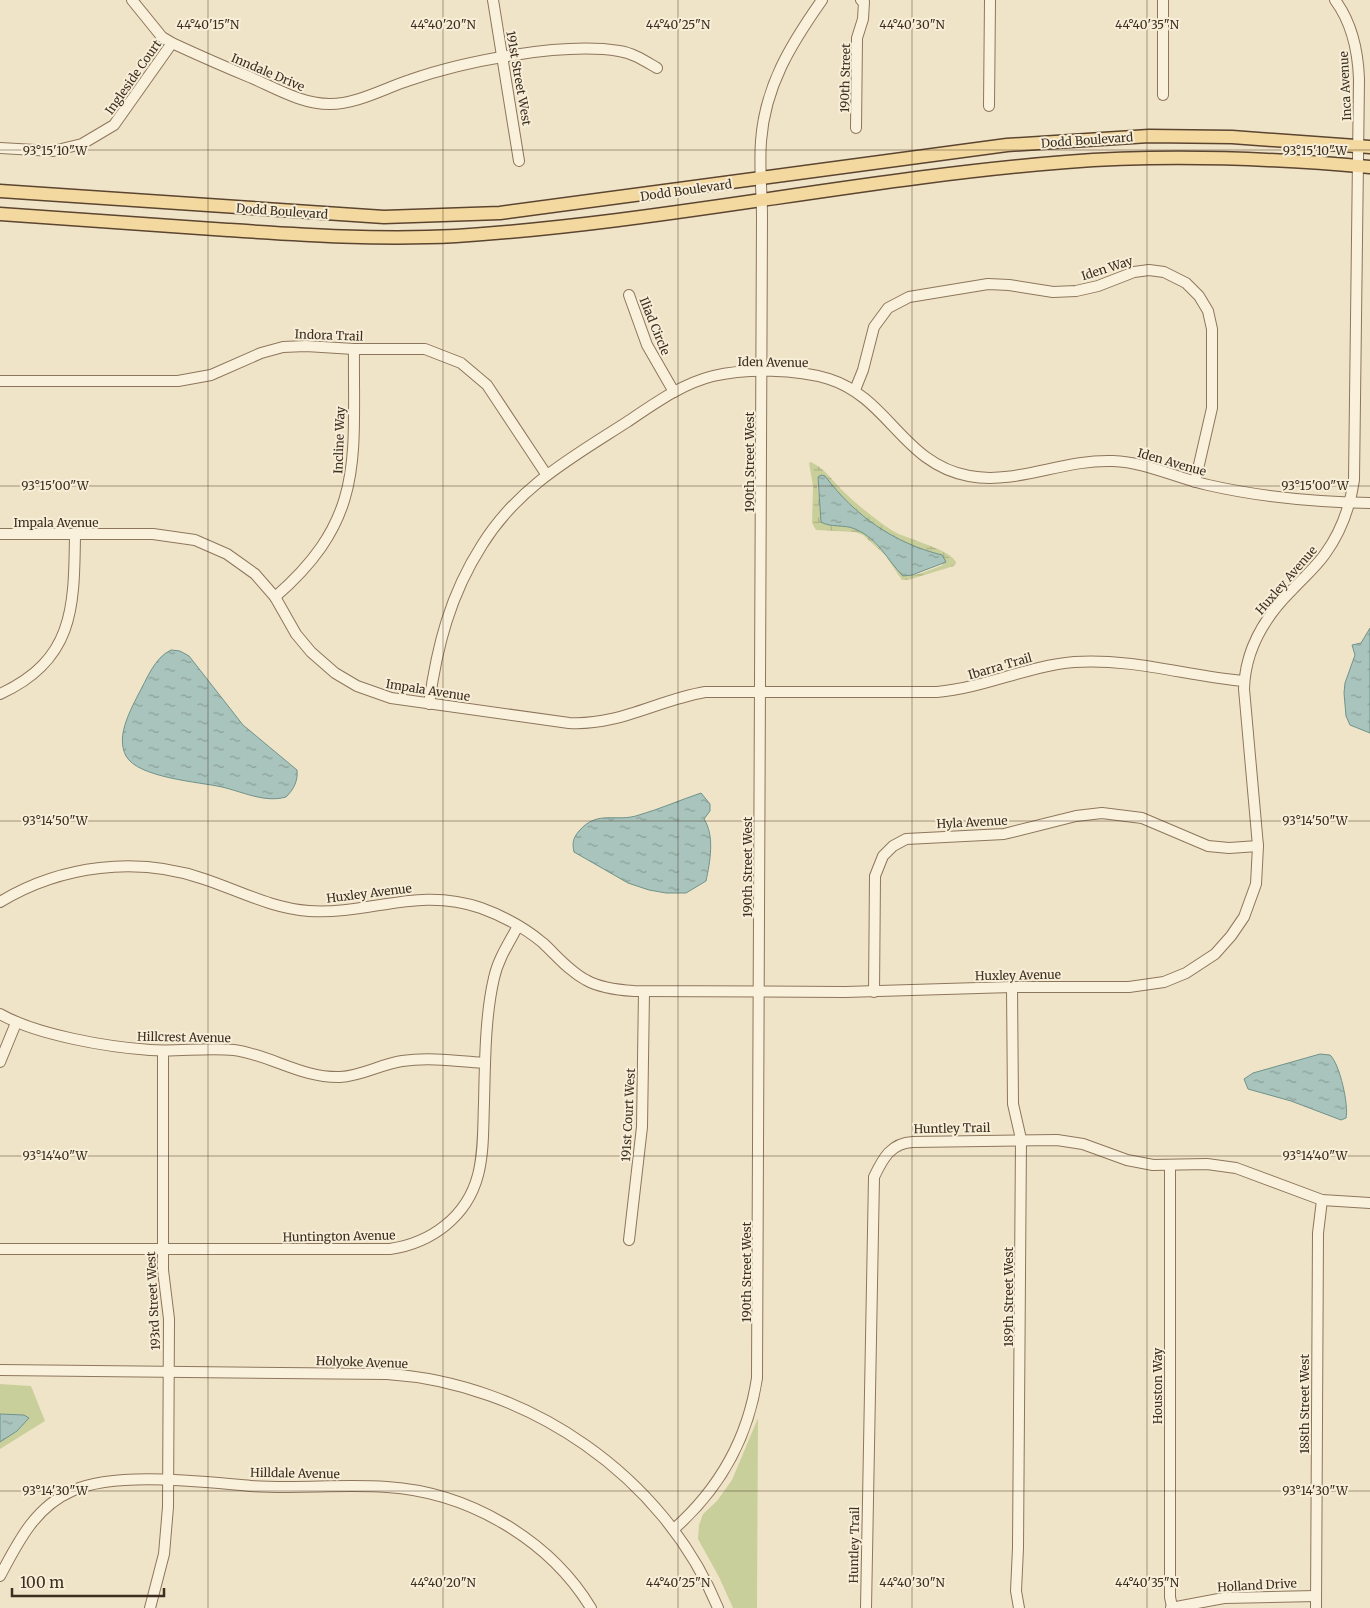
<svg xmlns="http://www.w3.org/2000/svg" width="1370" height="1608" viewBox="0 0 1370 1608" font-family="Merriweather,serif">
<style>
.green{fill:#c9cf9b}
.wetland{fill:url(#wetland-marsh);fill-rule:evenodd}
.water{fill:url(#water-ripples);stroke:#6f938a}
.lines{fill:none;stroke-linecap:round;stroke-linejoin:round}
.minor-casing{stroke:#8d765c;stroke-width:12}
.major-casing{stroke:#5b4430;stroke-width:15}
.minor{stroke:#faf1dc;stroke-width:10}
.major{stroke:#f3d9a0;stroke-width:12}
.ticks{fill:none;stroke:#3d2e20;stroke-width:1;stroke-opacity:0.45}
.labels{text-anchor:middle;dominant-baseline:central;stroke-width:4;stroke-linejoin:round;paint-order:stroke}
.street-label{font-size:12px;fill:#3d2e20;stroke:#f7eed8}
.ticks-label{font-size:12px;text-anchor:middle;fill:#3d2e20;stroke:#f7eed8;stroke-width:4;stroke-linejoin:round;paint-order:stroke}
</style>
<defs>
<pattern id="wetland-marsh" width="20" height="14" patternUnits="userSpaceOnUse" patternTransform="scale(1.25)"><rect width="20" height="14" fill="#c9cf9b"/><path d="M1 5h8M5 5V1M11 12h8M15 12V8" fill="none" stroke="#aeb285"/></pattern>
<pattern id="water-ripples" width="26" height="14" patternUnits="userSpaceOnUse" patternTransform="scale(1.25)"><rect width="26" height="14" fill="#a9c4bc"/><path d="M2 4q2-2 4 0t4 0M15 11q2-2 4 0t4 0" fill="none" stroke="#8ba098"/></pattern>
</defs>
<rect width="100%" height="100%" fill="#f0e4c8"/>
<g class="green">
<path d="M 0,1384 L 31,1386 L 45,1421 L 0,1449 L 0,1442 L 17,1431 L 24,1415 L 0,1414 Z"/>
<path d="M 758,1418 L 757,1608 L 733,1608 L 719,1577 L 698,1539 L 699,1525 L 703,1514 L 717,1501 L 732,1480 Z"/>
</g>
<path class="wetland" d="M 811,462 C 826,469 833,482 845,493 C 860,507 876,520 893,531 C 906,539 954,550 956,563 L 954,566 L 908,580 L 902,580 L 885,555 L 863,535 L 855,532 L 816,530 L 812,523 L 813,486 L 809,463 ZM 825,476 C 843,500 864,520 890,536 C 912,549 922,542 943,565 C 934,568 922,574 913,575 C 894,577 877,534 853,528 C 845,525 834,525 826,525 L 817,486 Z"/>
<g class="water">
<path d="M 821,475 L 825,476 C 855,516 894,543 942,555 L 946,562 L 912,575 L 903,576 C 887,560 878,538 855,529 C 844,524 831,528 821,522 L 818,477 Z"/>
<path d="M 1370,628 L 1370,733 L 1350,725 L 1346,716 L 1344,693 L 1345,683 L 1355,655 L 1352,645 L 1361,643 Z"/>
<path d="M 171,650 L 180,651 L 189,656 L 243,725 L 297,770 C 298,781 294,789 286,797 C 265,803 243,792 222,787 C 200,782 138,778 126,756 C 116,737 129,713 138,695 C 147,679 154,658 171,650 Z"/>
<path d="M 701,793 L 710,804 L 710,811 L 704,819 C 715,836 710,862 706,881 L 686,893 L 666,893 L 649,890 L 628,883 L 574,852 C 572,843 573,838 579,831 C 598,809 616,823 639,815 C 660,809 680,800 701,793 Z"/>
<path d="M 1320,1054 L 1330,1055 C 1340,1064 1349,1106 1346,1118 L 1341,1120 L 1291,1101 L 1248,1089 L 1244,1079 L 1253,1073 Z"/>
<path d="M 0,1414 L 24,1415 L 29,1418 L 17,1431 L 0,1442 Z"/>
</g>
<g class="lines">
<defs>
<g id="minor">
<path d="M 132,0 L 162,37 L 172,43 C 198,55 225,67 252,78 C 277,89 302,104 330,104 C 357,104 385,88 410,80 C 464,61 563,42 619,51 C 633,53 645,61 657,68"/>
<path d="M 493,0 L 519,161"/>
<path d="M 1163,0 L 1163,95"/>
<path d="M 989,106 L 990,0"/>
<path d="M 856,128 L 857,38 L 863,19 L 864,2 L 861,0"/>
<path d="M 0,148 L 53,151 L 82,144 L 114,125 L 172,43"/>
<path d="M 629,295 L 647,345 L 674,392"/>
<path d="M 0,381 L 178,381 L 211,375 L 261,353 L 283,347 L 306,346 L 354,349 L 425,349 L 461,363 L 487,385 L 546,474"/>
<path d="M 855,390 L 863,370 L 874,327 L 888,308 L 909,297 L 988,284 L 1009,285 L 1053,292 L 1076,291 L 1098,286 L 1134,272 L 1149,270 L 1164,272 L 1186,283 L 1199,296 L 1208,311 L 1212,329 L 1212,408 L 1195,482"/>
<path d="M 0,534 L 153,534 L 195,540 L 227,554 L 255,574 L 275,597 L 296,634 L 311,652 L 335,673 L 357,686 L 391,698 L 569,723 C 618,726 658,700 705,692 L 937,692 C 984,688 1027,666 1074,662 C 1133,658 1187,676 1244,681"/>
<path d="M 275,597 C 366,518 353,459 354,349"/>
<path d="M 0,694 C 75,660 74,606 75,534"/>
<path d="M 429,704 C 437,646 450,595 482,545 C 518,487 571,458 627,422 C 654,404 681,384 713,376 C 746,368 797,369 829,379 C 889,398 903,464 969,476 C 1016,485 1063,459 1113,461 C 1146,462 1176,478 1208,485 C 1260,497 1317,502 1370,503"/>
<path d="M 0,902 C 61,865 137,856 204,879 C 240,891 271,908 309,911 C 370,915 418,886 481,908 C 503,916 525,928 543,943 C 557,956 569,971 586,980 C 600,988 618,990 634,991 L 845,992 L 1012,987 L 1129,987 L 1164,982 L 1186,973 L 1215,954 L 1231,936 L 1244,917 L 1256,884 L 1258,846 L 1244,689 C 1245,651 1264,618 1291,591 C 1302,579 1315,568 1325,554 C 1341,532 1350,507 1354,480 L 1359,79 C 1358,51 1352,23 1335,0"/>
<path d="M 1012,987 L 1013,1104 L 1021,1139 L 1018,1548 L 1016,1591 L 1019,1608"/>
<path d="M 874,992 L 875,876 L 883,856 L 893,846 L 906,839 L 1004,834 L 1076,816 L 1102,813 L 1142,818 L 1208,846 L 1229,848 L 1258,846"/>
<path d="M 0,1014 C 37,1035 107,1047 150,1050 C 178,1052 206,1047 234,1050 C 271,1055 301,1078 340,1077 C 362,1076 381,1064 402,1061 C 429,1057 458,1061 485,1063"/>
<path d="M 0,1062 L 16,1023"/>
<path d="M 1170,1165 L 1170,1597 L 1172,1607"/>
<path d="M 629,1240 L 642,1127 L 644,992"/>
<path d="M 0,1249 L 390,1249 C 431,1243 467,1217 478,1175 C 484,1152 483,1127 484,1103 C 485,1063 485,1016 494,978 C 498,959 509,943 518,926"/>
<path d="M 0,1370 L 387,1374 C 528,1383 664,1476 718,1608"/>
<path d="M 674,1529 C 719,1489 748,1438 757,1378 L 762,217 C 762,192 759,167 761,141 C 765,86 791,44 822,0"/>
<path d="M 0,1576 C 18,1542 35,1507 72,1491 C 116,1471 202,1482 251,1486 C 297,1489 342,1484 387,1487 C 468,1492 549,1539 591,1608"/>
<path d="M 150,1608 L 164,1554 L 168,1507 L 169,1319 L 163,1270 L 163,1051"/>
<path d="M 866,1608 L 874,1177 C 883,1158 891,1143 913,1142 L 1057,1140 L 1083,1144 L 1127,1160 L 1153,1165 L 1207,1164 L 1236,1168 L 1322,1200 L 1370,1203"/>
<path d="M 1171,1608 L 1224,1598 L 1316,1596"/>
<path d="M 1316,1608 L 1318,1233 L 1322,1200"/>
</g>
<g id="major">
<path d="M 0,191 L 384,217 L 500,213 L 1007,145 L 1149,136 L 1232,137 L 1370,147"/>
<path d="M 0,214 C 76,220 152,225 228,230 C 304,235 379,240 456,236 C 660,223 862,178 1066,162 C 1168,154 1269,158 1370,167"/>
</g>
</defs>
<use href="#minor" class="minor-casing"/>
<use href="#major" class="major-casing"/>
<use href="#minor" class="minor"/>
<use href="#major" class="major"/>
</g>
<path class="ticks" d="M 208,0 L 208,1608M 443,0 L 443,1608M 678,0 L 678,1608M 912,0 L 912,1608M 1147,0 L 1147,1608M 0,150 L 1370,150M 0,486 L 1370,486M 0,821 L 1370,821M 0,1156 L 1370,1156M 0,1491 L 1370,1491"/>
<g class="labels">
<g class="street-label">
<text transform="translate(268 72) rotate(23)">Inndale Drive</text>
<text transform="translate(133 77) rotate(-55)">Ingleside Court</text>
<text transform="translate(519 78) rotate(80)">191st Street West</text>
<text transform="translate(845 78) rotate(-89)">190th Street</text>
<text transform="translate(1345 86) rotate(-93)">Inca Avenue</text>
<text transform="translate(1087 140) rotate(-4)">Dodd Boulevard</text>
<text transform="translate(686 190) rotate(-8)">Dodd Boulevard</text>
<text transform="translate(282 211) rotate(4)">Dodd Boulevard</text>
<text transform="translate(1107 268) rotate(-18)">Iden Way</text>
<text transform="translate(655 326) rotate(68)">Iliad Circle</text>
<text transform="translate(329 335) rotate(2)">Indora Trail</text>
<text transform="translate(773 362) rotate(1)">Iden Avenue</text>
<text transform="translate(339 440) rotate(-88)">Incline Way</text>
<text transform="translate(749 462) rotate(-90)">190th Street West</text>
<text transform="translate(1172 462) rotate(16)">Iden Avenue</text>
<text x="56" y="522">Impala Avenue</text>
<text transform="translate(1286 580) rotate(-49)">Huxley Avenue</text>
<text transform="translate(1000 666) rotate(-16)">Ibarra Trail</text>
<text transform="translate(428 690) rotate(9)">Impala Avenue</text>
<text transform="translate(972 822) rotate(-3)">Hyla Avenue</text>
<text transform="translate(747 867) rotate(-90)">190th Street West</text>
<text transform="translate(369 893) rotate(-7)">Huxley Avenue</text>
<text transform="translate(1018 975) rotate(-1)">Huxley Avenue</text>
<text transform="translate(184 1037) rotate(1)">Hillcrest Avenue</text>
<text transform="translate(628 1115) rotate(-87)">191st Court West</text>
<text transform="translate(952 1128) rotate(-1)">Huntley Trail</text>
<text transform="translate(339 1236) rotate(-1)">Huntington Avenue</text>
<text transform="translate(746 1272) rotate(-90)">190th Street West</text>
<text transform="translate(1008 1297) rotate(-90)">189th Street West</text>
<text transform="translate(153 1301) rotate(-93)">193rd Street West</text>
<text transform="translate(362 1362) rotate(2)">Holyoke Avenue</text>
<text transform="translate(1157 1386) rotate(-90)">Houston Way</text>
<text transform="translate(1304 1404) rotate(-90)">188th Street West</text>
<text transform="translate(295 1473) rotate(1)">Hilldale Avenue</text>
<text transform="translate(854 1545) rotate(-89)">Huntley Trail</text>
<text transform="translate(1257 1585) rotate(-3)">Holland Drive</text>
</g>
</g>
<g class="ticks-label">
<text x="208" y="29">44°40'15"N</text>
<text x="443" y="29">44°40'20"N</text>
<text x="678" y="29">44°40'25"N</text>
<text x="912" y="29">44°40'30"N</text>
<text x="1147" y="29">44°40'35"N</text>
<text x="1315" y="155">93°15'10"W</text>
<text x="55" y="155">93°15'10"W</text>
<text x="1315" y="490">93°15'00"W</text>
<text x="55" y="490">93°15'00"W</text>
<text x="1315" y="825">93°14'50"W</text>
<text x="55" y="825">93°14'50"W</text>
<text x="1315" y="1160">93°14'40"W</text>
<text x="55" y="1160">93°14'40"W</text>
<text x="55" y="1495">93°14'30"W</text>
<text x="1315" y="1495">93°14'30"W</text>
<text x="443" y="1587">44°40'20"N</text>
<text x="678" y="1587">44°40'25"N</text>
<text x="912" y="1587">44°40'30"N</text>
<text x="1147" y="1587">44°40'35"N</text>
</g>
<path d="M12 1588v8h152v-8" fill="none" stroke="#3d2e20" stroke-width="2.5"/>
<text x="20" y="1588" font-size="15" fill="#3d2e20" stroke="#f7eed8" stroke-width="4" paint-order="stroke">100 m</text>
</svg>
